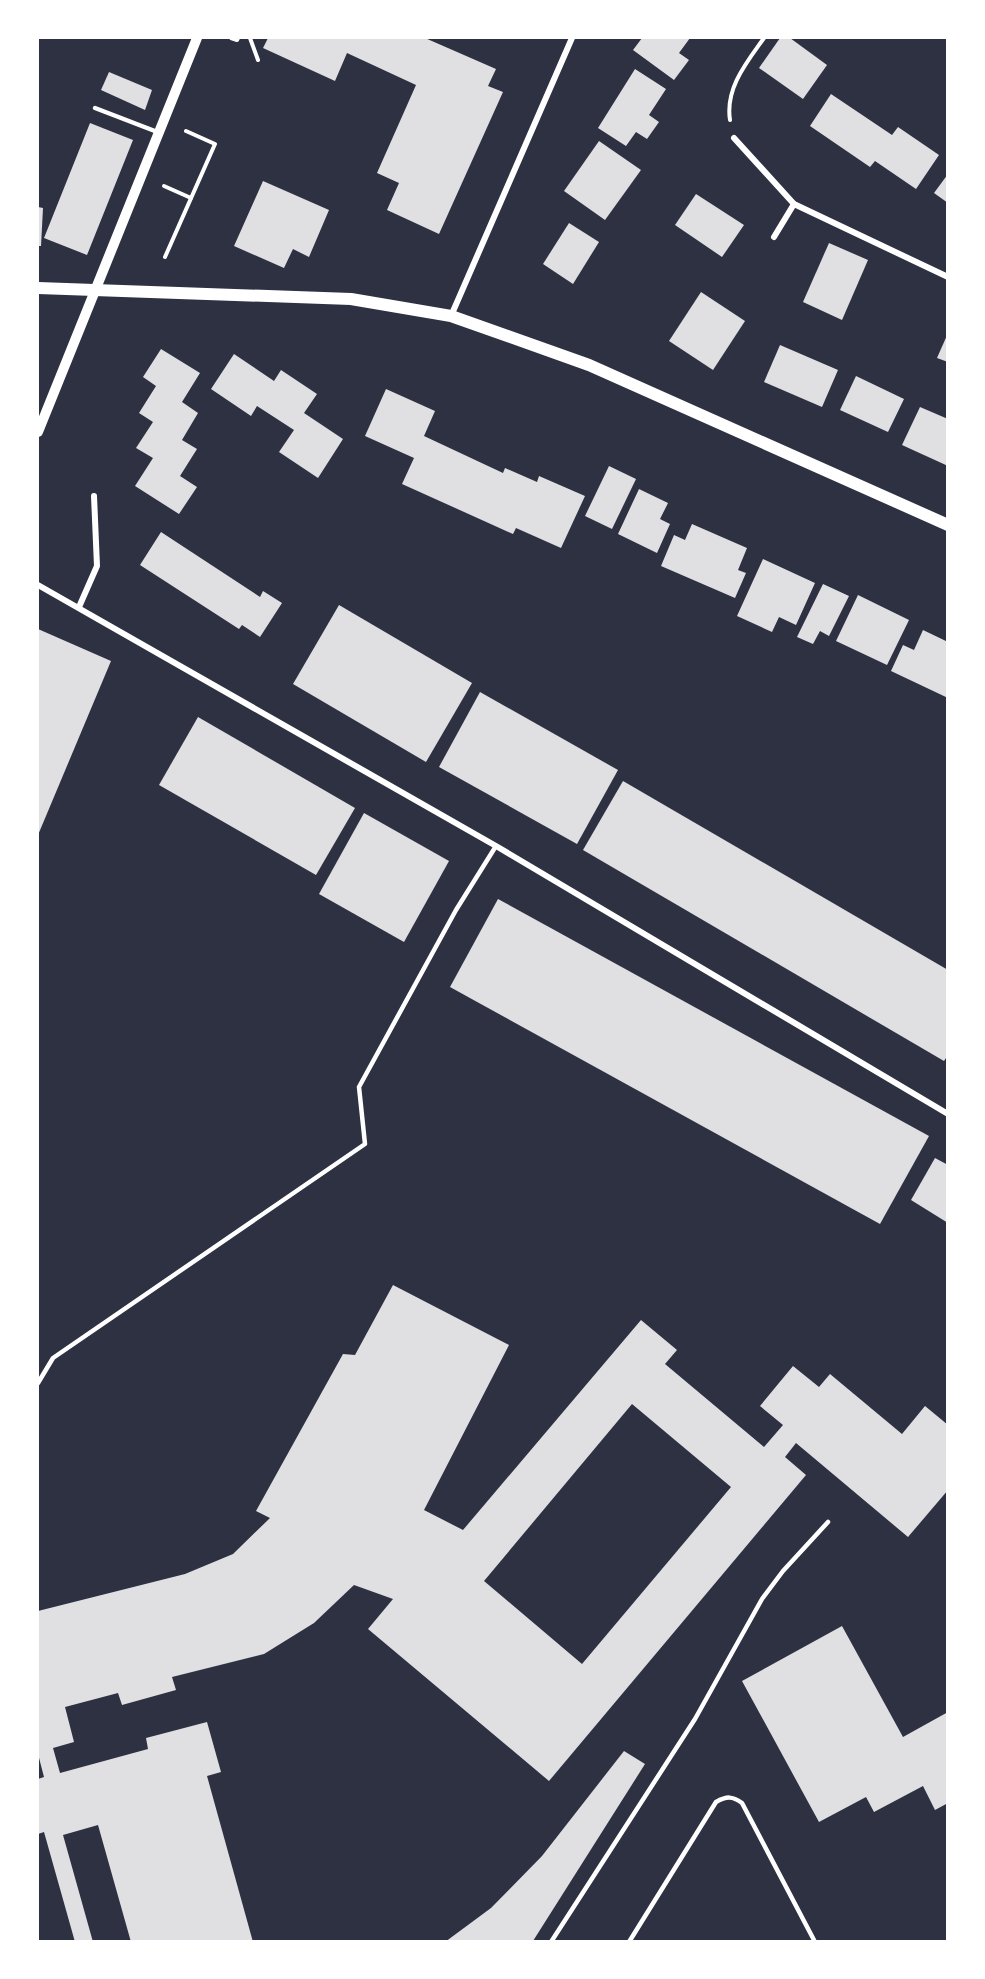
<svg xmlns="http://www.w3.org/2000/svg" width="985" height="1979" viewBox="0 0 985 1979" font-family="'Asap Condensed',sans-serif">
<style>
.building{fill:#e0e0e3;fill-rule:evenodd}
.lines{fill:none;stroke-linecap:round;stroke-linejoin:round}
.path{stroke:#fff;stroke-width:4}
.service{stroke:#fff;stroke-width:4.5}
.minor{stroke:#fff;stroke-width:6}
.tertiary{stroke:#fff;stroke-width:10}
.secondary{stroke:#fff;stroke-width:12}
</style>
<rect width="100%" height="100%" fill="#2d3142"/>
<g class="building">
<path d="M 268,38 L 425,38 L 496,69 L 488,86 L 503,92 L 439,234 L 387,210 L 399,183 L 377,173 L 416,85 L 347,53 L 335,81 L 263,48 Z"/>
<path d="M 642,38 L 690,38 L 679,53 L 689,60 L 674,80 L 633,50 Z"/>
<path d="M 780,38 L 790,38 L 827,65 L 803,99 L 759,68 Z"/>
<path d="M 635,69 L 666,89 L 649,115 L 659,122 L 647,139 L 636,132 L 626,146 L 598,128 Z"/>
<path d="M 109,72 L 152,90 L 145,110 L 101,90 Z"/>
<path d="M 831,94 L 892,135 L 898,127 L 939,155 L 916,189 L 875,161 L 870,167 L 810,126 Z"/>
<path d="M 90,123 L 133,140 L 87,255 L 44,238 Z"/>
<path d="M 599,141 L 641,170 L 605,220 L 564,191 Z"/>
<path d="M 948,174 L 948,203 L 934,193 Z"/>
<path d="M 263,181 L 329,210 L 309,257 L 293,249 L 284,268 L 234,246 Z"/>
<path d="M 696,194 L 744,225 L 722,257 L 675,225 Z"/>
<path d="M 38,207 L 43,208 L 41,246 L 38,246 Z"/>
<path d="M 569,223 L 599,242 L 573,284 L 543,264 Z"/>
<path d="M 829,243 L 868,260 L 842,320 L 803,302 Z"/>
<path d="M 701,292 L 745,321 L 713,370 L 669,341 Z"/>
<path d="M 948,333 L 948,362 L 937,358 Z"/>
<path d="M 780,345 L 838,370 L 822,407 L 764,382 Z"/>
<path d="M 161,349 L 200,373 L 182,402 L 198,413 L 182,440 L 197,449 L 180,476 L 197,487 L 179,514 L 135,486 L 153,458 L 136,448 L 153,422 L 139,413 L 156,386 L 143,377 Z"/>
<path d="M 234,354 L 274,381 L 281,370 L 317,394 L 304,413 L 343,439 L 318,478 L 279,452 L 294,430 L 257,406 L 251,416 L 211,389 Z"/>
<path d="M 856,376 L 904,399 L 888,432 L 840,410 Z"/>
<path d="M 386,389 L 435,411 L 424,436 L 503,473 L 505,468 L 537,482 L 539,476 L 585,496 L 561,548 L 516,528 L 513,534 L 402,484 L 414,458 L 365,436 Z"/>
<path d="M 920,407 L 948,419 L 948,466 L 902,445 Z"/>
<path d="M 609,466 L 636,479 L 612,529 L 585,516 Z"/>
<path d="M 639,489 L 668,503 L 660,519 L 670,524 L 657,553 L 618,534 Z"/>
<path d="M 692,524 L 747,548 L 738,570 L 746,573 L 735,598 L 661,566 L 674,535 L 685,540 Z"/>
<path d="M 161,532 L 260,597 L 263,591 L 282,603 L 260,637 L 242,625 L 239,629 L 140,565 Z"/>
<path d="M 763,559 L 815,583 L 796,625 L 779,617 L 772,632 L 737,616 Z"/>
<path d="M 823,584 L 849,596 L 829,636 L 820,631 L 813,644 L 797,637 Z"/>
<path d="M 858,595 L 909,620 L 887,665 L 836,641 Z"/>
<path d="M 339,605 L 472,683 L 426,762 L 293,684 Z"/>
<path d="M 38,629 L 111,661 L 38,835 Z"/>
<path d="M 923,630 L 948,642 L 948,698 L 891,671 L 903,645 L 914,650 Z"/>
<path d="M 480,692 L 618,770 L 577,844 L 439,767 Z"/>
<path d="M 198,717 L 355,808 L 316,875 L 159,785 Z"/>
<path d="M 623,781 L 948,970 L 948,1055 L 944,1061 L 583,850 Z"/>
<path d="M 364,813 L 449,861 L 404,942 L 319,894 Z"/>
<path d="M 498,899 L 929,1136 L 880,1224 L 450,987 Z"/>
<path d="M 935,1158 L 948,1165 L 948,1223 L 911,1200 Z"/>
<path d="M 393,1285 L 509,1345 L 424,1510 L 463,1530 L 641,1320 L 677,1350 L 665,1364 L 764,1447 L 783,1425 L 760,1406 L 793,1366 L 819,1387 L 830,1374 L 902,1434 L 925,1406 L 948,1425 L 948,1490 L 908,1537 L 796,1443 L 785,1457 L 806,1475 L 549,1781 L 368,1629 L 393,1599 L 354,1585 L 314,1623 L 264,1654 L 172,1677 L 176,1690 L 122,1705 L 118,1693 L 65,1707 L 74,1742 L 53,1748 L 60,1773 L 148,1749 L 146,1738 L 207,1722 L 221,1772 L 207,1776 L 253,1942 L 131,1942 L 98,1825 L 63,1835 L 93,1942 L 75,1942 L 44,1832 L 38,1834 L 38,1779 L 44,1777 L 38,1754 L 38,1611 L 185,1574 L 233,1554 L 270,1518 L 256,1511 L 343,1354 L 355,1355 ZM 632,1404 L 731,1487 L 582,1664 L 484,1581 Z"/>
<path d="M 842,1626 L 903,1737 L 948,1712 L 948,1803 L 935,1810 L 923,1786 L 874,1812 L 866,1797 L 819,1822 L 742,1681 Z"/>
<path d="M 624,1751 L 645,1764 L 533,1941 L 445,1942 L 491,1908 L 542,1856 Z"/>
</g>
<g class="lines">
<g class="path">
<path d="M 231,38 L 237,40 L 238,38"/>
<path d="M 250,38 L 258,60"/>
<path d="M 730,120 C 725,88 747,62 764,38"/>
<path d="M 164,186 L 191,198"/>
<path d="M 165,257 L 215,144 L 186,131"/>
</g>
<g class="service">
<path d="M 95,108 L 160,133"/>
<path d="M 38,1383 L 53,1358 L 365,1144 L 359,1087 L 456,910 L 496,846"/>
<path d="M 551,1942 L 695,1719 L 762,1599 L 783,1571 L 828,1522"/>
<path d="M 629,1942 L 716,1802 C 727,1796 732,1796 742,1803 L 815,1942"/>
</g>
<g class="minor">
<path d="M 734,138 L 794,204 L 948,277"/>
<path d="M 774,237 L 794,204"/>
<path d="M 451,316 L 572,38"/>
<path d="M 38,585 L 496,846 L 948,1114"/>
<path d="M 79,607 L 97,566 L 94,496"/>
</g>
<path class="tertiary" d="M 38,432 L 197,38"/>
<path class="secondary" d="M 38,288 L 351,299 L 451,316 L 589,365 L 948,525"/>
</g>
<rect width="985" height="1979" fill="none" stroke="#ffffff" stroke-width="78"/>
</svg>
